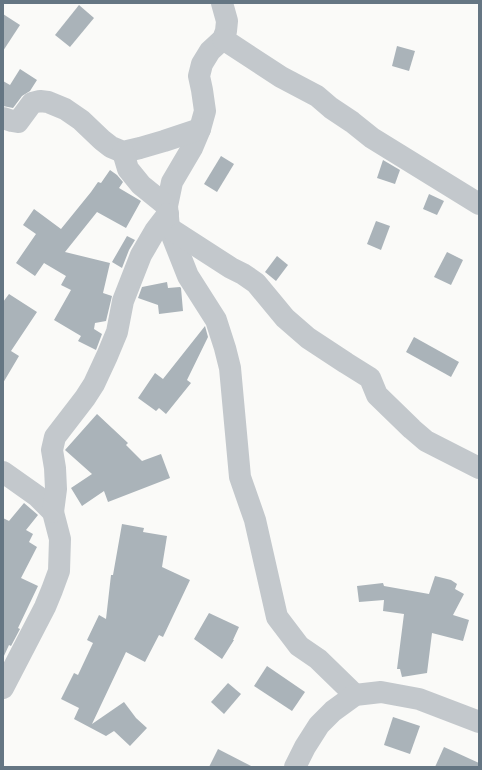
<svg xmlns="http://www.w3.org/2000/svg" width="482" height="770" viewBox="0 0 482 770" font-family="'Public Sans',sans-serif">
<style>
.building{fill:#aab3b9}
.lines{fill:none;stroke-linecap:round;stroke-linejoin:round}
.minor{stroke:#c3c8cc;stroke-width:22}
</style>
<rect width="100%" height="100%" fill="#fafaf8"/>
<g class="building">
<path d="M 79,5 L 94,18 L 70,47 L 55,35 Z"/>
<path d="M 3,14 L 20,25 L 3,51 Z"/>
<path d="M 397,46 L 415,51 L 409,71 L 392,66 Z"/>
<path d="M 20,69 L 37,80 L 30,91 L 22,96 L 13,108 L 3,106 L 3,81 L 10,85 Z"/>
<path d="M 221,156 L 234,164 L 217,192 L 204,184 Z"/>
<path d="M 383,160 L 400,170 L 395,184 L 377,178 Z"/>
<path d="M 110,170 L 117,175 L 123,182 L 119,188 L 141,201 L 126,228 L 97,212 L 65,252 L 110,263 L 103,293 L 112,296 L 106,321 L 95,323 L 94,329 L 102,334 L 96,350 L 78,341 L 81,336 L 54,320 L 71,290 L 61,285 L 66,276 L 44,263 L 35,276 L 16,263 L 36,234 L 23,225 L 34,209 L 61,229 L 91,192 L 98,182 L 101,183 Z"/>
<path d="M 429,194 L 444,201 L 437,215 L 423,209 Z"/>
<path d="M 376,221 L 390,226 L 381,250 L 367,244 Z"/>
<path d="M 127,236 L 135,240 L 129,250 L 122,268 L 112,262 Z"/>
<path d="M 447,252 L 463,260 L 451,285 L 434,277 Z"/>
<path d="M 277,256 L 288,265 L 276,281 L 265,272 Z"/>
<path d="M 167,282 L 168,288 L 180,287 L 181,288 L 183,311 L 159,314 L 158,305 L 138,298 L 142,287 Z"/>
<path d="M 9,294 L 37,312 L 11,351 L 19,356 L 3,383 L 3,302 Z"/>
<path d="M 205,326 L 208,337 L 187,380 L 191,383 L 166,414 L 159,408 L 156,411 L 138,398 L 155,373 L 163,379 Z"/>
<path d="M 414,337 L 459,362 L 451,377 L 406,352 Z"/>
<path d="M 97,414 L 128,443 L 126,445 L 142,461 L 161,454 L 170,478 L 108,502 L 104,491 L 82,506 L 71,488 L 92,474 L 65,450 Z"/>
<path d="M 24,503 L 38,515 L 26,530 L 33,534 L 29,542 L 37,547 L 21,578 L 38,586 L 18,628 L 20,629 L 11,646 L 9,645 L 3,658 L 3,518 L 9,521 Z"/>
<path d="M 122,524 L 144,528 L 143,532 L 167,536 L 162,567 L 190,580 L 163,637 L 159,635 L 145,662 L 126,652 L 92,724 L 124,702 L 136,718 L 147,728 L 130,746 L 114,731 L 106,736 L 74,719 L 79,708 L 61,699 L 74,673 L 78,675 L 93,643 L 87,640 L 99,615 L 106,619 L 111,575 L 113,575 Z"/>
<path d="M 435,576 L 451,580 L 457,584 L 455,589 L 464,594 L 453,615 L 469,620 L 463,641 L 432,633 L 427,673 L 402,677 L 400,669 L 397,669 L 404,614 L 383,611 L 384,600 L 359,602 L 357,586 L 383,583 L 384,586 L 429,594 Z"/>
<path d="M 209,613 L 239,627 L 233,640 L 234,640 L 222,659 L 194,639 Z"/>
<path d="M 267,666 L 305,692 L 292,711 L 254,686 Z"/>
<path d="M 228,683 L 241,694 L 224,714 L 211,702 Z"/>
<path d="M 393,717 L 420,726 L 410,754 L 384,745 Z"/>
<path d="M 444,747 L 479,763 L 479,767 L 435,767 Z"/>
<path d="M 218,749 L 253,767 L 209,767 Z"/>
</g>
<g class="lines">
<g class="minor">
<path d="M 222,3 L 227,21 L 226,31 L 223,39 L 210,51 L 202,64 L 199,76 L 202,90 L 205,111 L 200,129 L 192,148 L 172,182 L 167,206 L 169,228 L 188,276 L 216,320 L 225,348 L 230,368 L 240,477 L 255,520 L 277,617 L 299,646 L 318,659 L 355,695"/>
<path d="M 223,39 L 281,77 L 317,96 L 331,108 L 352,122 L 372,138 L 479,204"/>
<path d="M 3,118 L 12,121 L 18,122 L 32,103 L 40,101 L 48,102 L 65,109 L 81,120 L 102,140 L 111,147 L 123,152 L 140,148 L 164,141 L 200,129"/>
<path d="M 123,152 L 128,169 L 141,185 L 167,206"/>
<path d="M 169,228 L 231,268 L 243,274 L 256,283 L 285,318 L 308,338 L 346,363 L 370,378 L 377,395 L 412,429 L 426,441 L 479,468"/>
<path d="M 3,472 L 37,496 L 53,512 L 60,539 L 59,571 L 52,590 L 45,607 L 3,688"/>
<path d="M 53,512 L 56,489 L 55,468 L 52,450 L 55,437 L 85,398 L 94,384 L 107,356 L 117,332 L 123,301 L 141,255 L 155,231 L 168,214"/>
<path d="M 295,767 L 305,747 L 319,725 L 333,711 L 355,695 L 381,692 L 419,699 L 479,722"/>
</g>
</g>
<rect width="482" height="770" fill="none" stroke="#657683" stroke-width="8"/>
</svg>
